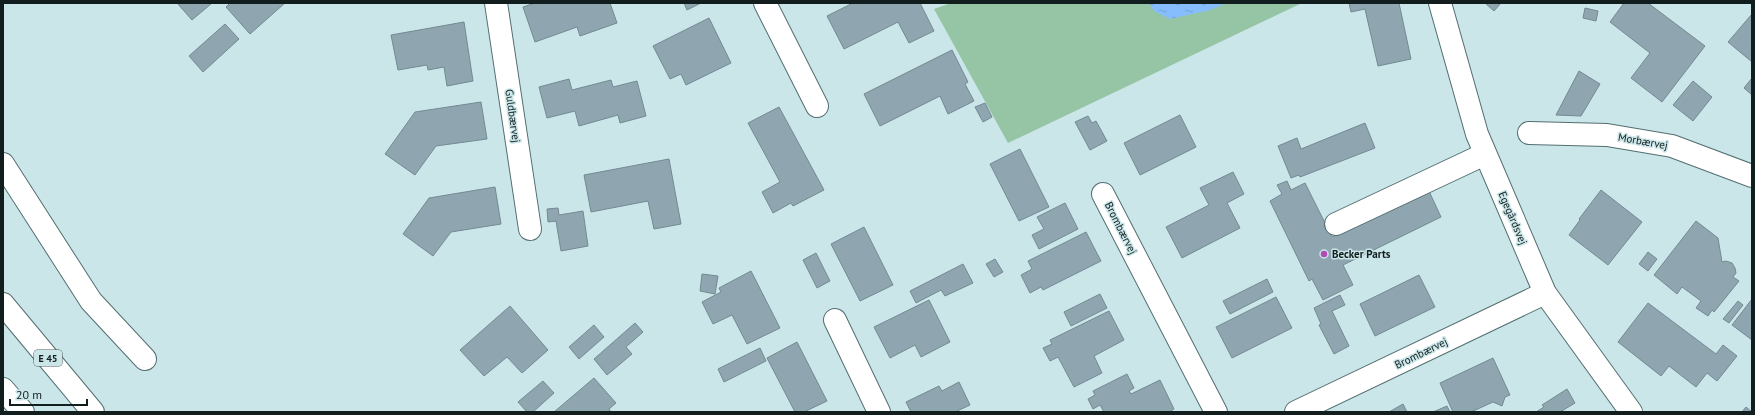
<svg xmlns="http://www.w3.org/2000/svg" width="1755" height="415" font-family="'PT Sans',sans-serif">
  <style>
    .green { fill: #95c5a5 }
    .water { fill: url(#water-ripples) }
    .building { fill: #8fa6b1; stroke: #738994 }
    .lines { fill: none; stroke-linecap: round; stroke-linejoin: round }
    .minor-casing { stroke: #546e70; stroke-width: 24 }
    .highway-casing { stroke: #546e70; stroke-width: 24 }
    .minor { stroke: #fff; stroke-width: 22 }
    .highway { stroke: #fff; stroke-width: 22 }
    .poi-dot { fill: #af4db5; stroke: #cae6e9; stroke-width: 1.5 }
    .labels { text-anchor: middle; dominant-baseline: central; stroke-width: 3; stroke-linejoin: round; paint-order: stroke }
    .shield { fill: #cae6e9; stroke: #49595b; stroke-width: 1 }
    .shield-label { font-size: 10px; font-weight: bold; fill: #121d1e }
    .street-label { font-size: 11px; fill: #121d1e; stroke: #cae6e9 }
    .poi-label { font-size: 11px; font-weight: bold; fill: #121d1e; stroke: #cae6e9; text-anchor: start }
  </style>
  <defs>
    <pattern id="water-ripples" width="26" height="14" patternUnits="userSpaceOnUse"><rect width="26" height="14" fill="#86bdfc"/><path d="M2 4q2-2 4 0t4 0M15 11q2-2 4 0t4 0" fill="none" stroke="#73a2d8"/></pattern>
  </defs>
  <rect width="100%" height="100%" fill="#cae6e9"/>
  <polygon class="green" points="951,3 1302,3 1008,143 934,9"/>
  <polygon class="water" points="1149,3 1227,3 1210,10 1170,19 1154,11"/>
  <g class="building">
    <polygon points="177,3 212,3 192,20"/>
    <polygon points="230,3 285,3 250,34 226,7"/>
    <polygon points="535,3 610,3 617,23 580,36 577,27 535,42 523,7"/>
    <polygon points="684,3 701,3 687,10"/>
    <polygon points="853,3 920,3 934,31 909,43 898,22 844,49 827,16"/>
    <polygon points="1349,3 1399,3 1411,59 1378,66 1365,9 1351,12"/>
    <polygon points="1485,3 1501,3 1494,11"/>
    <polygon points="1624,3 1648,3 1705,46 1662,102 1631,78 1650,53 1610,22"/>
    <polygon points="1585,8 1598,11 1596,21 1583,18"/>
    <polygon points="1752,14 1752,62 1728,42"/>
    <polygon points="709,18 731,63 686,85 681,74 670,79 653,46"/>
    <polygon points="464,22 473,81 447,86 444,67 428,70 427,65 398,70 391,35"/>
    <polygon points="225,24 239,39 203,72 189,56"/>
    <polygon points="952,50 968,82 965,84 974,101 948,114 940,96 880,126 864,94"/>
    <polygon points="1579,71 1600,84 1581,116 1556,115"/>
    <polygon points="1752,78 1752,95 1744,88"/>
    <polygon points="569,79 572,90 611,80 613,87 637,81 646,116 620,123 618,115 579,126 575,111 547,118 539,87"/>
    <polygon points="1693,81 1712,97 1693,121 1673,105"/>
    <polygon points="481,102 487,139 436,146 415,175 385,154 415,112"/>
    <polygon points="985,103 992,117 983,122 975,107"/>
    <polygon points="779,107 824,190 793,206 791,203 773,213 762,192 780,182 748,123"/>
    <polygon points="1180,115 1196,147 1140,175 1124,143"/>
    <polygon points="1088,116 1092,123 1096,121 1107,141 1090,150 1075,122"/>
    <polygon points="1365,123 1375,148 1300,177 1299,175 1291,178 1278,146 1297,138 1301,149"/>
    <polygon points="1020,149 1049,207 1019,221 990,164"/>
    <polygon points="669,159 681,224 654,229 648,201 591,212 584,175"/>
    <polygon points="1233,172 1244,194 1227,203 1240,228 1182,258 1166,227 1209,205 1200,188"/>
    <polygon points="1287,181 1291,190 1305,183 1332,237 1428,189 1441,217 1343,265 1353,285 1323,300 1312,279 1309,281 1270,201 1282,194 1277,185"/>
    <polygon points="495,187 501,224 451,232 433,256 403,234 429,198"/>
    <polygon points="1601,190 1642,222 1608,265 1569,235 1580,220 1579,219"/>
    <polygon points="1065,203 1078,229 1039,249 1032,235 1044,229 1037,217"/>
    <polygon points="558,208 559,215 583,211 588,246 561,251 556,221 548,222 547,209"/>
    <polygon points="1696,221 1718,238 1722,262 1726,261 1732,263 1735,268 1736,273 1733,277 1739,281 1714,312 1712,310 1708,316 1696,308 1701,301 1682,287 1677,294 1654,275"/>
    <polygon points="864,227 893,285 860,301 831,244"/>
    <polygon points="1086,232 1101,261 1043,290 1041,287 1030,293 1021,275 1032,269 1028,261"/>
    <polygon points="1648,252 1657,259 1648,271 1639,264"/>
    <polygon points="816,253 830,281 817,288 803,260"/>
    <polygon points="995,259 1003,272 994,277 986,264"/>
    <polygon points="963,264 973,283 945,296 941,290 916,303 910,291"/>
    <polygon points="751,271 780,328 747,344 732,315 713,324 702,302 721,292 719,288"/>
    <polygon points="702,274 718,276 715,294 700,291"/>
    <polygon points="1419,275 1435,307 1375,336 1360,304"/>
    <polygon points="1267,279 1273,292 1230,314 1223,301"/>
    <polygon points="1100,294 1107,308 1071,326 1064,312"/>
    <polygon points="1340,295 1345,305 1332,311 1349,346 1334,354 1319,325 1321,324 1314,308"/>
    <polygon points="1276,297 1292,328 1232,358 1216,327"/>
    <polygon points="1752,299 1752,340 1732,325"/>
    <polygon points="929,300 950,342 921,357 915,345 890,358 874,327"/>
    <polygon points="1738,301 1743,305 1729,323 1723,319"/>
    <polygon points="1648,303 1716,354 1723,345 1737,356 1717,381 1707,373 1696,387 1669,366 1661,376 1618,342"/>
    <polygon points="510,306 548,350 522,373 507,357 484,376 460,350"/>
    <polygon points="1109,311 1124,340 1094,356 1102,373 1074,387 1058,357 1050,361 1043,348 1052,344 1050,340"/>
    <polygon points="635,323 643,332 626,347 632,354 607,375 594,359"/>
    <polygon points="594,325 604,337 579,359 569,347"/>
    <polygon points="797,342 827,401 804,412 795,412 767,358"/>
    <polygon points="760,348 766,361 724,382 718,369"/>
    <polygon points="1493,358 1510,395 1505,397 1502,406 1493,402 1471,412 1453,412 1440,383"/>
    <polygon points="1127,374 1134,388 1129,391 1131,394 1160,380 1174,409 1169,412 1104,412 1100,405 1093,409 1088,399 1095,395 1093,391"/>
    <polygon points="594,378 616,403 609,409 611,412 554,412"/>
    <polygon points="543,381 554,393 533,412 527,412 518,402"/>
    <polygon points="959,382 970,405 955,412 911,412 906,402 939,386 942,391"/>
    <polygon points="1567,389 1575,403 1560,412 1536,412 1544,407 1542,405"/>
    <polygon points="1403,404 1407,412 1389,412"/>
    <polygon points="1447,406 1450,412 1433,412"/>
    <polygon points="1746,407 1752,412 1742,412"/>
  </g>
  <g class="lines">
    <defs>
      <g id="minor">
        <polyline points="496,3 530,229"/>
        <polyline points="765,3 817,106"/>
        <polyline points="1440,3 1477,134 1545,293 1631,412"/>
        <polyline points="1529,133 1607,135 1672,146 1752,176"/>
        <polyline points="3,164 91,301 145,359"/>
        <polyline points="1103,194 1216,412"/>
        <polyline points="1336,224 1485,154"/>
        <polyline points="835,320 879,412"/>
        <polyline points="1296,412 1545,293"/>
      </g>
      <g id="highway">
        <polyline points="3,304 93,412"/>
        <polyline points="3,389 23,412"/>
      </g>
    </defs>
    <use href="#minor" class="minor-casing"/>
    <use href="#highway" class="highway-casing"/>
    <use href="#minor" class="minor"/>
    <use href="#highway" class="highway"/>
  </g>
  <circle class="poi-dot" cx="1324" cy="254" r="4"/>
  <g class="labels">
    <rect class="shield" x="34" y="350" width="28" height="16" rx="3"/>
    <g class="shield-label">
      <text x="48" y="358">E 45</text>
    </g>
    <g class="street-label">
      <text transform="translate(513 116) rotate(82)">Guldbærvej</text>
      <text transform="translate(1643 141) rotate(10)">Morbærvej</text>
      <text transform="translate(1513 218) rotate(67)">Egegårdsvej</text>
      <text transform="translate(1121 228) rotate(63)">Brombærvej</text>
      <text transform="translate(1421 353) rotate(-26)">Brombærvej</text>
    </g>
    <g class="poi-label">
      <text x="1332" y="254">Becker Parts</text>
    </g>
  </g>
  <rect width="1755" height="415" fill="none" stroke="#121d1e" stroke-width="8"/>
  <path d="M10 399v6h77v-6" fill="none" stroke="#121d1e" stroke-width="2"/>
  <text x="16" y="399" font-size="12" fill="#121d1e" stroke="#cae6e9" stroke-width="3" paint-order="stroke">20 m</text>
</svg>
